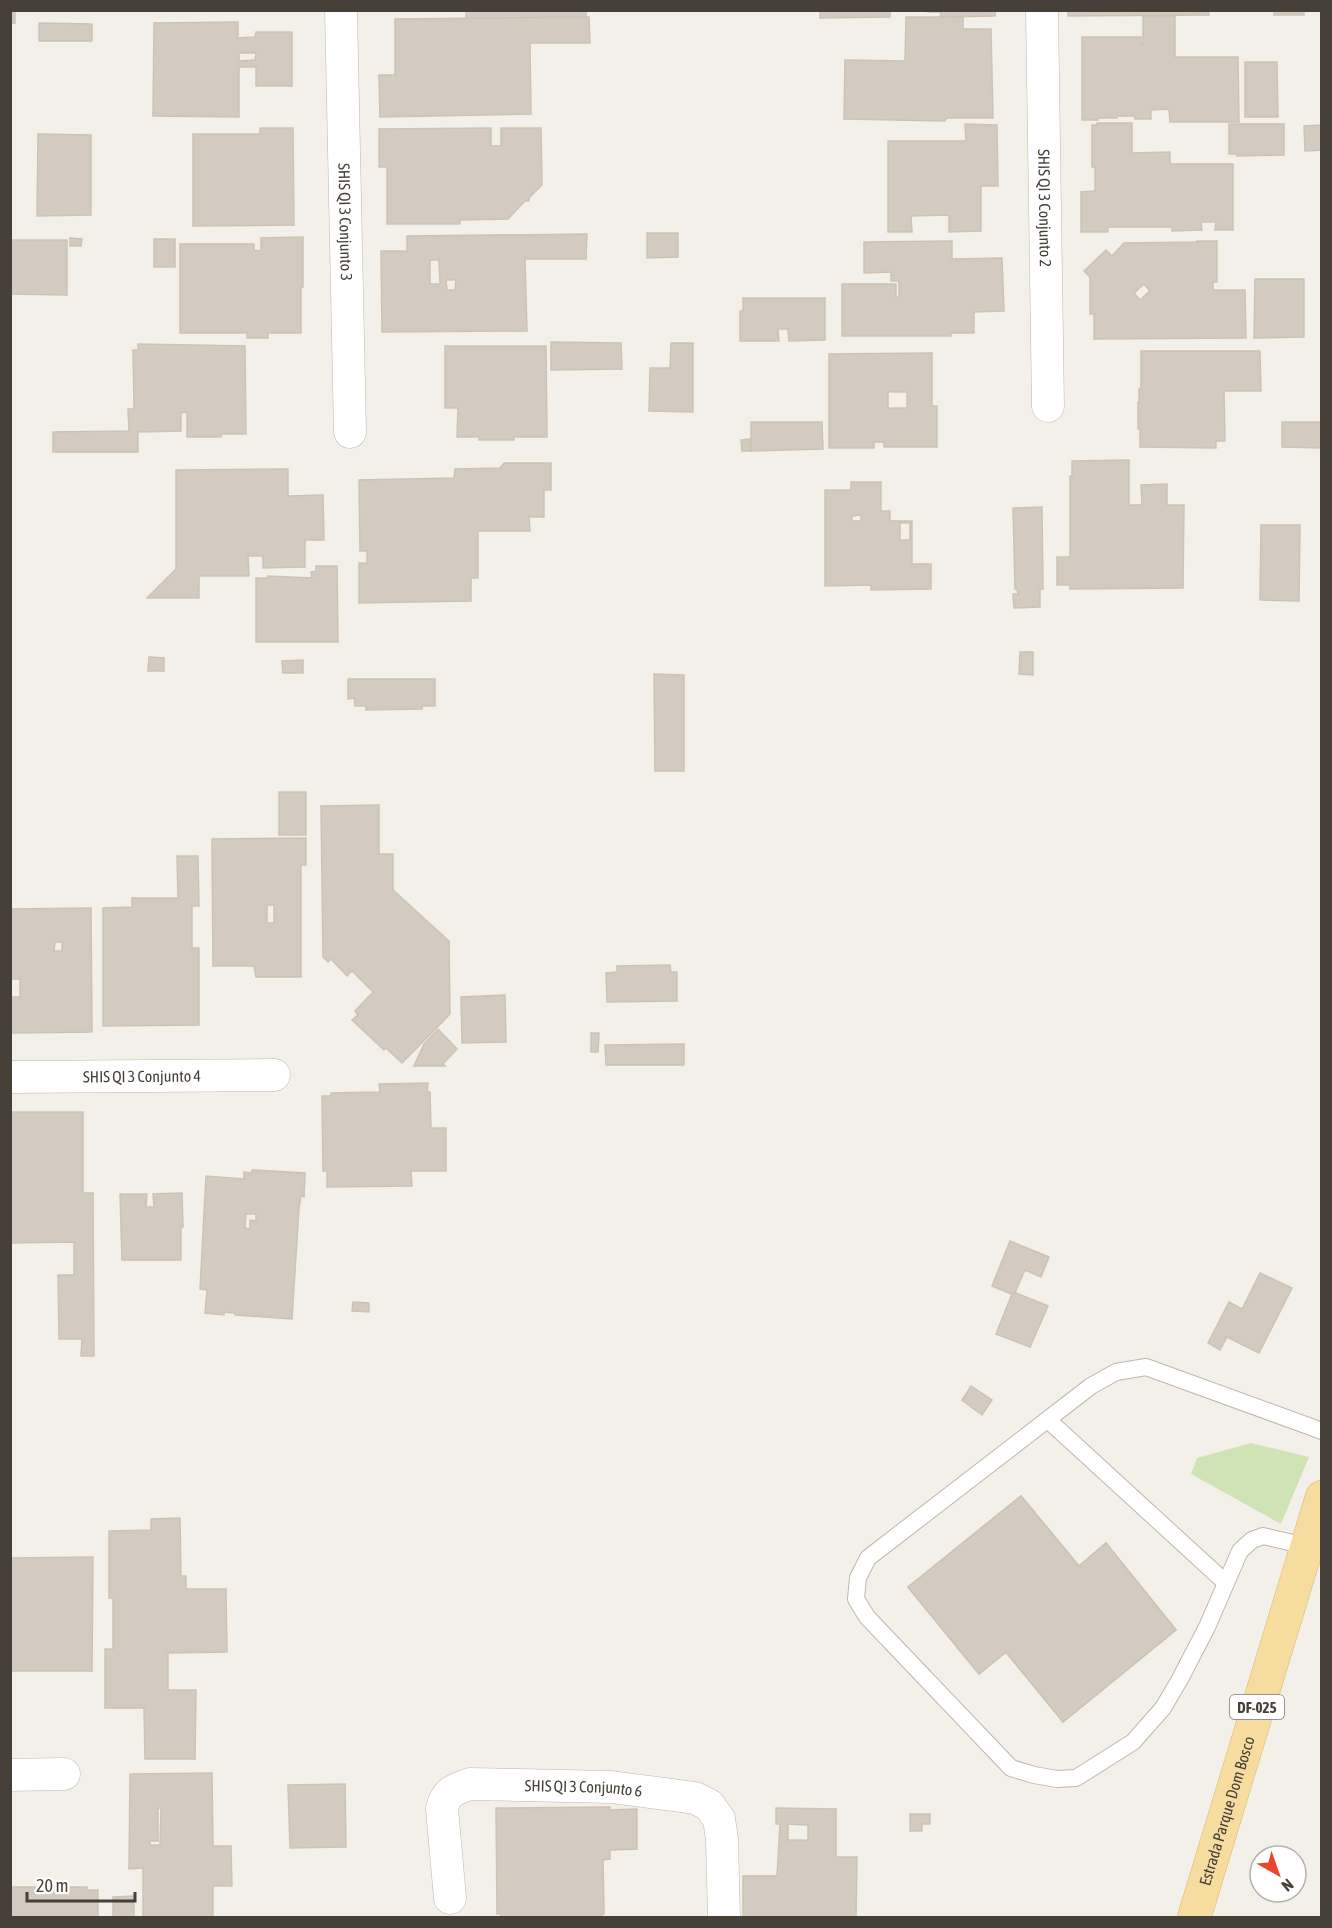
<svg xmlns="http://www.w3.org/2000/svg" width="1332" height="1928" font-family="'Asap Condensed',sans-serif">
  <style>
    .green { fill: #cfe3b5 }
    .building { fill: #d3cbbf; stroke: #cec3b3; stroke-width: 1.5; fill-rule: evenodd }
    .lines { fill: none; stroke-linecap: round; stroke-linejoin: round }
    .lane-casing { stroke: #beb7ac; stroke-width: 18 }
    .street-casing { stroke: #beb7ac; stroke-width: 33 }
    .primary-casing { stroke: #dab970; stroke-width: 34 }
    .lane { stroke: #fff; stroke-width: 16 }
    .street { stroke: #fff; stroke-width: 32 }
    .primary { stroke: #f6dc9f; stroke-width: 33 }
    .labels { text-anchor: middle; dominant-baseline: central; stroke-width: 4.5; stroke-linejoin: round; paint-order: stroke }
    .shield { fill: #fff; stroke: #7e7974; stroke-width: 1.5 }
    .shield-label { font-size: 15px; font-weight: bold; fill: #464038 }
    .street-label { font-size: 16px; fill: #464038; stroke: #fff }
  </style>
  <rect width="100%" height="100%" fill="#f3f0e9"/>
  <polygon class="green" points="1251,1443 1309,1457 1281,1524 1191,1474 1197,1458"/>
  <g class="building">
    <polygon points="466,10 586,10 586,18 466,19"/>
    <polygon points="820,10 890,10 890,17 820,18"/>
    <polygon points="928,10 996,10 995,16 940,17 941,12 928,12"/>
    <polygon points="1068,10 1208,10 1209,15 1068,16"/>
    <rect x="1274" y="10" width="30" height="5"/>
    <rect x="10" y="13" width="5" height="10"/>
    <polygon points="1143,16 1175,16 1175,57 1238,57 1239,122 1170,122 1169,109 1151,110 1151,119 1135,119 1135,116 1117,116 1117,118 1098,118 1098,120 1082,120 1082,37 1141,37 1141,44 1143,44"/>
    <polygon points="589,17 590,43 530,43 531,114 380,117 379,75 395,75 395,19"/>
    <polygon points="906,17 963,17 963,29 991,29 993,118 947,118 945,121 844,119 845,60 905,61"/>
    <path d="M238,22V38L255,37L256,32H292V86H256V67H239V117L153,116L154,23ZM239,53H256L255,60L239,61Z"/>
    <polygon points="39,23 92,24 92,41 39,41"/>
    <polygon points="1245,62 1277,62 1278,117 1245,117"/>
    <polygon points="1097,123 1132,123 1132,153 1170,152 1170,164 1233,164 1233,230 1215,230 1216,222 1201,222 1202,230 1172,231 1172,227 1108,227 1108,232 1081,232 1081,192 1095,191 1095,167 1092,167 1092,125 1097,125"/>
    <polygon points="965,124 997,125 998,186 981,186 981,231 949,232 949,215 911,216 912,232 888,232 888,141 966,141"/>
    <polygon points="1229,124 1284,124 1284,155 1237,156 1238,154 1229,154"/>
    <polygon points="1322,125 1322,150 1305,151 1304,126"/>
    <polygon points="260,128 293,128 294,225 193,226 193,134 260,134"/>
    <polygon points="491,128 491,146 501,146 501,128 541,128 542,185 529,198 529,201 525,201 508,219 460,220 460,224 387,224 387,167 379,167 379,129"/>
    <polygon points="38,134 91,135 91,215 37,216"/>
    <polygon points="647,233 678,233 678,257 647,258"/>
    <path d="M587,234L586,259H525L527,331L382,332L381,251H407V236ZM430,260H439L440,284H430ZM446,280H456L455,290H447Z"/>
    <polygon points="303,237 303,287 301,287 301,333 268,333 268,338 247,338 247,333 180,333 180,244 254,244 254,250 261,251 261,238"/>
    <polygon points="70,238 82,239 81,246 70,246"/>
    <rect x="154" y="239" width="21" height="28"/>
    <polygon points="10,240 67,240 67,295 10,294"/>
    <polygon points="952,241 952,259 1002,258 1004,311 974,312 974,333 951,333 951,336 842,336 842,284 896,284 896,298 899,297 899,281 891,281 891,272 864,273 864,242"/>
    <path d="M1197,241H1217V282H1213V290H1245L1246,338L1094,339V314H1090V277L1084,271L1106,250L1112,256L1124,243L1197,242ZM1144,284L1150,291L1140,300L1134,293Z"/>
    <polygon points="1255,279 1304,279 1304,337 1254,338"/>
    <polygon points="743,298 825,298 825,340 789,341 788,329 778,329 779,341 740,341 740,311 743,311"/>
    <polygon points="551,342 621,343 622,369 551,370"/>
    <polygon points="671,343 693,343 693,412 649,411 650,368 670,368"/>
    <polygon points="138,344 245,346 246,434 221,434 221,437 187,437 187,412 181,413 181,431 138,432 138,452 53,452 53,432 129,431 128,409 134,409 133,350 138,350"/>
    <polygon points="445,346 546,346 547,437 514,437 514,440 479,440 479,437 457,437 458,408 445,408"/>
    <polygon points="1141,351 1260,351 1261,391 1224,391 1225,441 1216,441 1216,448 1140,447 1140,429 1138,429 1138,402 1139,402 1139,389 1141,388"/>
    <path d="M932,353V406H937V447H884V442H874V448H829V354ZM888,392H907V408H888Z"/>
    <polygon points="751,422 822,422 823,449 751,451"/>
    <polygon points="1282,422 1322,422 1322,448 1282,447"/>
    <polygon points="750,439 751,451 742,451 741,440"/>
    <polygon points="1129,460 1129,505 1142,505 1141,485 1167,484 1167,505 1184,505 1183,588 1070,589 1070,585 1057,585 1057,557 1070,557 1070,476 1072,476 1072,461"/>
    <polygon points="504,463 551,463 551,490 544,490 544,517 529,517 530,531 478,531 478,578 471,578 471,601 359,603 359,563 367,563 367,551 360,551 359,480 454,478 455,469 500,468"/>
    <polygon points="288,469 288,496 323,495 324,540 305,540 305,567 263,568 263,556 248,556 249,576 199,576 199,598 147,598 176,569 176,470"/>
    <path d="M851,482H881V511H890V521H912V564H931V589L871,590V585L825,586V490H851ZM861,515V521H852V516ZM900,523H910V540H900Z"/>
    <polygon points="1042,507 1043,589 1040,589 1040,607 1014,608 1013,594 1018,594 1017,589 1015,589 1013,508"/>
    <polygon points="1261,525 1300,525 1299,601 1260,600"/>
    <polygon points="316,566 337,566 338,642 256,642 256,578 268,578 268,576 312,578 311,572 316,571"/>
    <polygon points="1020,652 1033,652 1033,675 1019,674"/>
    <polygon points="149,657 164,658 164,671 148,671"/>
    <polygon points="303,660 303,673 283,673 282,661"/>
    <polygon points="654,674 684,675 684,771 655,771"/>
    <polygon points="348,679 435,679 435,706 422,706 422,709 366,710 366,706 355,706 354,698 348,699"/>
    <rect x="279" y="792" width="27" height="43"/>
    <polygon points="379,805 379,854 393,854 393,890 449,941 450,1014 402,1063 386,1048 384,1050 352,1020 358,1015 355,1011 373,992 352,971 347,976 331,959 328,962 323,957 321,806"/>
    <path d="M306,838V865H301V977H256L254,966H213L212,839ZM267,905H274V923H267Z"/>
    <polygon points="177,856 198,856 199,906 192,906 192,948 199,948 199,1025 103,1026 103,908 132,907 132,898 178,898"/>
    <path d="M91,908L92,1032L10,1033V997H20V979H10V909ZM55,942H62V951H54Z"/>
    <polygon points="670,965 671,972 677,972 677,1001 607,1002 606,973 617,972 617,966"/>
    <polygon points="505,995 506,1042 462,1043 461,997"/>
    <polygon points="438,1029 457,1049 443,1064 445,1066 414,1066 424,1044"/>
    <polygon points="591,1033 599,1033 598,1052 591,1052"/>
    <polygon points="684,1044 684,1065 606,1065 605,1045"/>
    <polygon points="428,1083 427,1092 430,1092 431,1128 446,1128 446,1171 411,1171 412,1186 327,1187 327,1171 323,1171 322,1096 331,1096 331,1093 380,1092 379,1084"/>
    <polygon points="10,1112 83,1112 83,1193 93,1193 94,1356 81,1356 82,1339 59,1339 58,1275 74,1275 74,1242 10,1243"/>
    <path d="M252,1170L305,1173L304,1197L301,1196L299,1208L292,1319L235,1315V1313L224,1312V1315L205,1313L207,1290L200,1289L206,1176L244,1179V1172L252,1173ZM246,1214H256V1221L250,1220V1229L245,1228Z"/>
    <polygon points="182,1193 183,1227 181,1227 181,1260 122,1260 120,1194 147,1194 146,1207 154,1207 153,1194"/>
    <polygon points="1010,1241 1049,1257 1041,1277 1025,1270 1014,1295 992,1286"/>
    <polygon points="1260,1273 1292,1288 1259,1353 1227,1337 1220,1350 1208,1343 1229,1302 1242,1309"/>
    <polygon points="1016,1293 1048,1306 1030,1347 996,1334 1012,1294"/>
    <polygon points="353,1302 369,1303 369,1312 352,1311"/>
    <polygon points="971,1386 992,1400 982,1415 962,1400"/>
    <path d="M1021,1496L1079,1566L1106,1543L1176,1630L1063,1722L1006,1652L979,1674L908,1587ZM1062,1580L1074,1595L1025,1635L1013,1620Z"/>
    <polygon points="1021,1496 1079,1566 1106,1543 1176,1630 1063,1722 1006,1652 979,1674 908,1587"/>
    <polygon points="180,1518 181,1576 186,1576 186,1589 226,1589 227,1652 168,1653 168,1690 196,1690 195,1759 145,1759 144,1708 105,1708 105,1649 113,1649 113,1598 109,1598 109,1531 151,1530 151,1519"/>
    <polygon points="93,1557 92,1671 10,1671 10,1558"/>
    <path d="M212,1773L213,1846H231L232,1886H213V1918H143V1868L129,1869L130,1774ZM158,1808H161L160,1845H150V1841H158Z"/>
    <polygon points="345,1784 346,1847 290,1848 288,1785"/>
    <polygon points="610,1807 610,1810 637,1809 637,1849 610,1850 610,1859 603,1860 604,1914 602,1914 602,1918 501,1918 501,1914 497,1914 496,1808"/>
    <path d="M776,1808L836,1809V1857H857L856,1918H743V1876H777L780,1824H776ZM788,1824L808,1825V1840H788Z"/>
    <polygon points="910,1814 930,1814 930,1824 922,1824 922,1831 910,1831"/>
    <polygon points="10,1887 87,1887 87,1890 98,1890 98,1918 10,1918"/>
    <polygon points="134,1896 134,1918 113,1918 113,1897"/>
  </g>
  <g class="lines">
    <defs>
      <g id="lane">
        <polyline points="1048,1420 1226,1583"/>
        <polyline points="1306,1546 1263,1536 1252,1540 1240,1551 1207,1627 1180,1679 1163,1708 1133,1742 1076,1778 1057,1779 1034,1775 1011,1768 867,1617 856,1599 858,1578 868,1558 1091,1386 1116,1372 1146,1367 1322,1431"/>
      </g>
      <g id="street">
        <path id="s1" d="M341,10L350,432"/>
        <path id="s2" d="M1042,10L1048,406"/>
        <path id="s3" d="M10,1077L274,1075"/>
        <polyline points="10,1775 64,1774"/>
        <path id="s4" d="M450,1898L442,1809C446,1792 453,1790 470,1784L611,1787L695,1798L709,1805L719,1819L722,1839L724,1918"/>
      </g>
      <g id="primary">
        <path id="s5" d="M1194,1918L1322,1497"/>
      </g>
    </defs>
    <use href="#lane" class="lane-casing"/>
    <use href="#street" class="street-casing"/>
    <use href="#primary" class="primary-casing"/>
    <use href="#lane" class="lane"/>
    <use href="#street" class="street"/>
    <use href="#primary" class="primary"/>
  </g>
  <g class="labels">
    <rect class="shield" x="1230" y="1695" width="54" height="24" rx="4.5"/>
    <g class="shield-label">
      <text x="1257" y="1707">DF-025</text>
    </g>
    <g class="street-label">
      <text stroke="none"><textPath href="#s2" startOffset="198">SHIS QI 3 Conjunto 2</textPath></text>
      <text stroke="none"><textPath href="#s1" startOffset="212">SHIS QI 3 Conjunto 3</textPath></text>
      <text stroke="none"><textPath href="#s3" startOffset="132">SHIS QI 3 Conjunto 4</textPath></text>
      <text stroke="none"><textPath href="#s4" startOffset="243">SHIS QI 3 Conjunto 6</textPath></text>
      <text stroke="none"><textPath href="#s5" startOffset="112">Estrada Parque Dom Bosco</textPath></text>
    </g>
  </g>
  <rect width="1332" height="1928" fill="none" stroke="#464038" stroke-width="24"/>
  <g transform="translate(1278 1874) rotate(140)"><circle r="28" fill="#ffffff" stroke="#b5b3af" stroke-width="1.5"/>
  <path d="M0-4.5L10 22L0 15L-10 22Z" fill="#e7472b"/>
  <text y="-9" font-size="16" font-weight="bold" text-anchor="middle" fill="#464038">N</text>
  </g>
  <path d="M27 1892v9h108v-9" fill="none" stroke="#464038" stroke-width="3"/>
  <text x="36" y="1892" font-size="18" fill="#464038" stroke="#ffffff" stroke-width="4.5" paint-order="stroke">20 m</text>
</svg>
